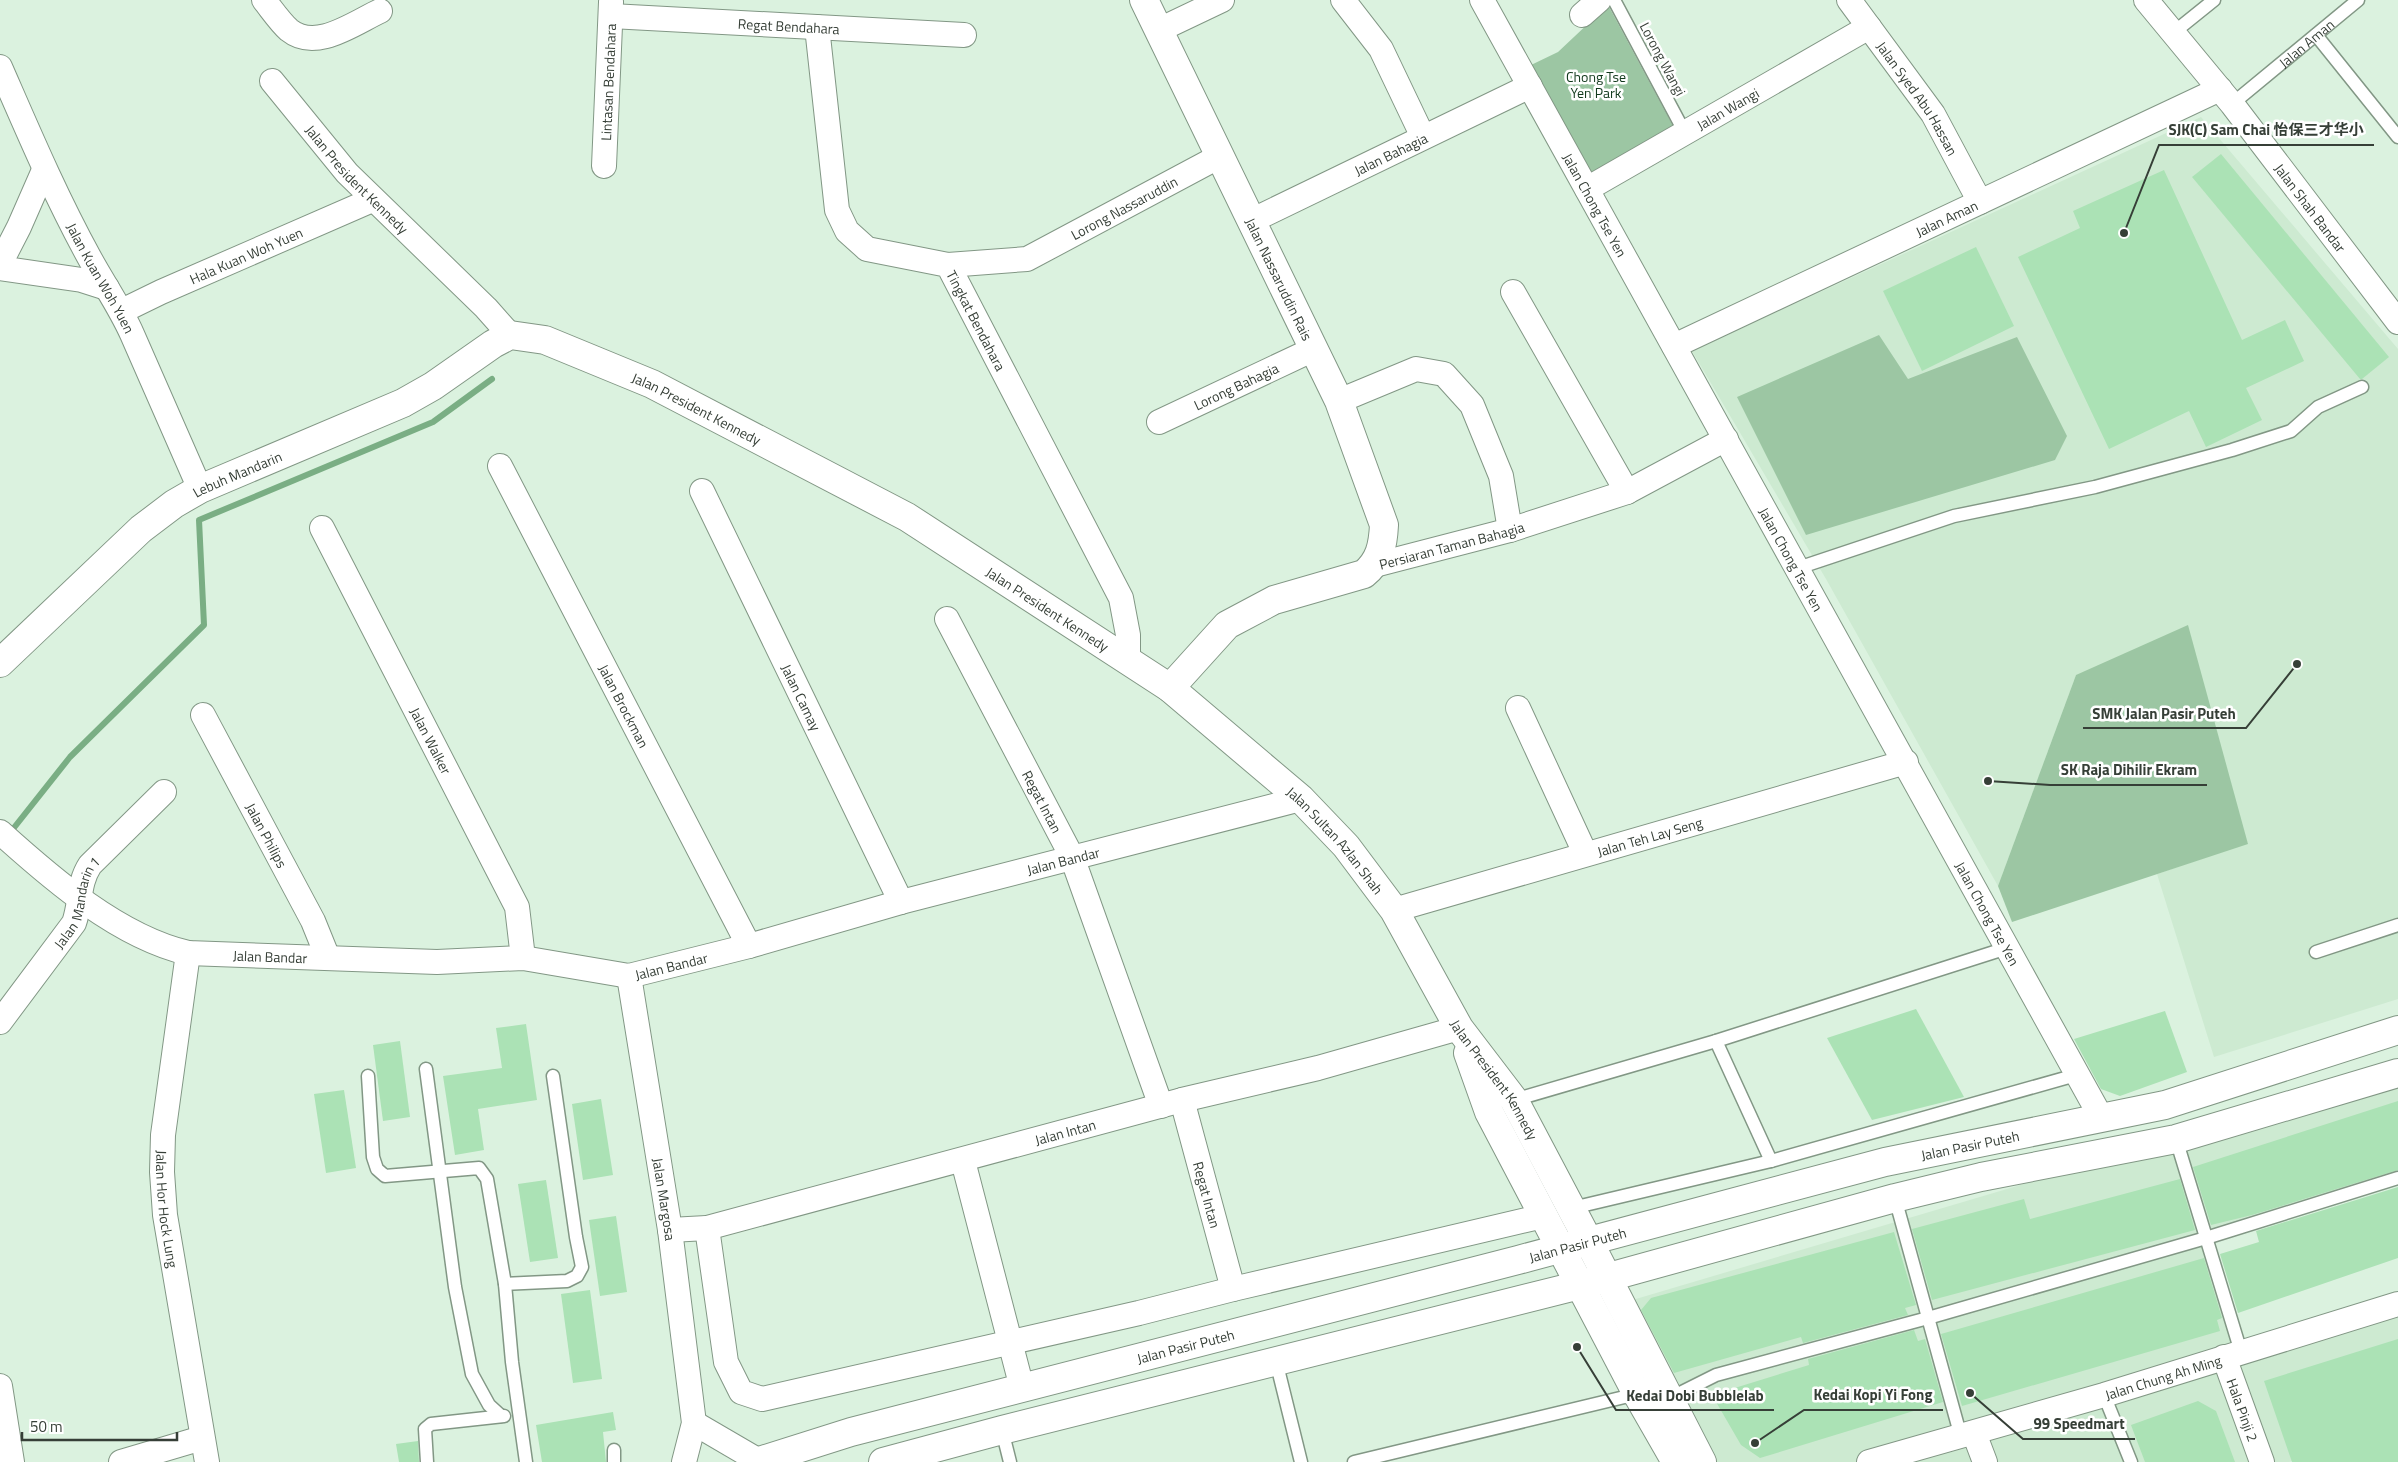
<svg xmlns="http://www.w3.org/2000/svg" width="2398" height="1462" font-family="'Titillium Web','Noto Sans SC',sans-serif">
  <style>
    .built { fill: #cdead1 }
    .green { fill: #9cc6a3 }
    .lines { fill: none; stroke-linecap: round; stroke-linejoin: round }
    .stream { stroke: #7aae84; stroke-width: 6 }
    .building { fill: #abe2b5 }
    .lane-casing { stroke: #829785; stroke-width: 15 }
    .street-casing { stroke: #829785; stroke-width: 26 }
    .secondary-casing { stroke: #829785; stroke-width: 30 }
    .primary-casing { stroke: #829785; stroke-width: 30 }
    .lane { stroke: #fff; stroke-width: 12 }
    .street { stroke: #fff; stroke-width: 24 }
    .secondary { stroke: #fff; stroke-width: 28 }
    .primary { stroke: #fff; stroke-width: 28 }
    .labels { text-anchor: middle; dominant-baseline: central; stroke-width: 5; stroke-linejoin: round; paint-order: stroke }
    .street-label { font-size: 14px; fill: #363f37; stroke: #fff }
    .park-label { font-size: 14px; fill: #11391c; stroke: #fff }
    .leader { fill: none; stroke: #363f37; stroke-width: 2 }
    .callout-dot { fill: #363f37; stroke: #fff; stroke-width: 2 }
    .callout-label { font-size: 15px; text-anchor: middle; font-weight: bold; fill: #363f37; stroke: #fff; stroke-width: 5; stroke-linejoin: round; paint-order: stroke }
  </style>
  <rect width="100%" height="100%" fill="#dbf2df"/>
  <g class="built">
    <polygon points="2201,117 2398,349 2398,999 2214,1057 2157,874 2248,843 2076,675 1998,886 1826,579 1692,351"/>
    <polygon points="2398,1073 2398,1175 2209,1235 2241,1349 2398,1303 2398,1431 2289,1462 1700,1462 1619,1304"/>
  </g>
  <g class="green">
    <polygon points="1608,5 1673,126 1591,175 1531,65 1558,52"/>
    <polygon points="1879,335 1908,379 2017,337 2067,436 2055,460 1806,535 1737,397"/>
    <polygon points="2188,625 2248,844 2012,922 1998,886 2076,675"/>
  </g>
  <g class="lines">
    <polyline class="stream" points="9,834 70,757 204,625 199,520 433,422 492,379"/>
  </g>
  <g class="building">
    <polygon points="2221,154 2389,357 2362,379 2360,379 2192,177"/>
    <polygon points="2164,170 2242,340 2285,320 2304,361 2246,388 2262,420 2206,447 2189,411 2109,449 2018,257 2080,228 2073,211"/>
    <polygon points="1976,247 2014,326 1922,371 1883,291"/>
    <polygon points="1916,1009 1964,1097 1872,1120 1827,1038"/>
    <polygon points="2165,1011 2187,1072 2120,1096 2101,1089 2074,1039"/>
    <polygon points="526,1024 537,1100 478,1109 484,1150 455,1155 443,1076 502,1068 496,1028"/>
    <polygon points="400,1041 410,1117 383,1121 373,1045"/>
    <polygon points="344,1090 356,1168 326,1173 314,1094"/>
    <polygon points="601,1099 613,1175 583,1180 572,1104"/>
    <polygon points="2398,1101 2398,1170 2252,1215 2211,1225 2193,1167"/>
    <polygon points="2180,1179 2195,1230 1932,1300 1912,1229 2024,1199 2030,1219"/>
    <polygon points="546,1180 558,1258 530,1262 518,1184"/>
    <polygon points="2398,1187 2398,1258 2238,1313 2220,1254 2259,1242 2256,1231"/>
    <polygon points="616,1216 627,1292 600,1296 589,1220"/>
    <polygon points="1894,1232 1916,1305 1905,1308 1908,1315 1803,1343 1801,1337 1674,1373 1641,1310 1651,1298"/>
    <polygon points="2204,1258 2222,1318 2217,1320 2220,1331 1962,1406 1941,1334"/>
    <polygon points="590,1290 602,1379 573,1383 561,1294"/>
    <polygon points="1914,1330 1918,1341 1925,1339 1943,1402 1760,1458 1741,1445 1712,1395 1809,1365 1808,1359"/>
    <polygon points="2398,1339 2398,1462 2292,1462 2264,1381"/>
    <polygon points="2198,1401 2216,1411 2235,1462 2145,1462 2131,1425"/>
    <polygon points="613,1412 616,1430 603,1432 606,1462 542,1462 536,1425"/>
    <polygon points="418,1441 419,1462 399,1462 396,1444"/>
  </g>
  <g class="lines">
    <defs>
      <g id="lane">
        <polyline points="1614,0 1685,133"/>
        <polyline points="2173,33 2214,0"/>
        <polyline points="2316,35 2398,137"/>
        <path id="s1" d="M2232,104L2358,0"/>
        <polyline points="1798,568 1954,516 2095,487 2232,450 2291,431 2318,407 2362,387"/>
        <polyline points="2316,952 2398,925"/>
        <polyline points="1716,1041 1771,1161"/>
        <polyline points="426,1069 455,1287 472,1374 489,1405 501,1416"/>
        <polyline points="368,1076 373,1157 377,1169 385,1176 479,1168 487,1179 505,1284 512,1362 526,1462"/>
        <polyline points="1514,1100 1716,1041 2007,948"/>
        <polyline points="2176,1139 2241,1352"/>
        <polyline points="1895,1198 1961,1437"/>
        <polyline points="1568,1209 1771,1161 2076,1075"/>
        <polyline points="505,1284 567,1281 577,1276 582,1267 576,1237 553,1076"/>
        <polyline points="1276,1361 1301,1462"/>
        <polyline points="2104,1395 2131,1462"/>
        <polyline points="1670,1398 1716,1375 1928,1318 2206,1238 2398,1178"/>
        <polyline points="1002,1430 1010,1462"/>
        <polyline points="614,1450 614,1462"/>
        <polyline points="427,1462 425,1429 431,1424 504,1416"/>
        <polyline points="1354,1462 1637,1394"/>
      </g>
      <g id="street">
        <path d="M264,0C272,10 280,22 289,30C316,52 354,23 380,11"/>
        <polyline points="1343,0 1381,49 1423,137"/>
        <path id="s2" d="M1482,0L2102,1119"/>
        <path id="s3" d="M1849,0L1933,114L1980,202"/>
        <path id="s4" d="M2146,0L2232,104L2398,322"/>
        <polyline points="1582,15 1599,0"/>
        <path id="s5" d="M611,16L964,35"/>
        <path id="s6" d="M817,27L837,210L847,231L867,249L948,265L1121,598L1128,635V661"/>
        <polyline points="1159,30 1222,0"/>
        <path id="s7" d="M0,67C28,131 55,195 89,257C103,283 120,307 132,334L200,489"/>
        <path id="s8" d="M272,81L347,173L486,308L510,335"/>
        <path id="s9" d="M604,166L611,2"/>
        <path id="s10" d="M1587,189L1869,27"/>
        <path id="s11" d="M1251,221L1530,86"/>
        <polyline points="0,264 19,227 44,170"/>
        <path id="s12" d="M948,265L1027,259L1220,156"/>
        <polyline points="0,268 82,280 107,288"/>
        <polyline points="1513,292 1627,492"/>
        <path id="s13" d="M122,311L161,292L372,200"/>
        <path id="s14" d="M1674,346L2220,89"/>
        <polyline points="1339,401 1416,369 1444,374 1472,405 1501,476 1510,530"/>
        <path id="s15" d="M1159,422L1314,349"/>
        <path id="s16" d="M500,466L749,946"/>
        <path id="s17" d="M702,491L901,902"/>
        <path id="s18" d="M322,528L517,907L523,958"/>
        <path id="s19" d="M1375,565L1510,530L1627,492L1726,439"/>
        <path id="s20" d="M947,619L1072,857L1161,1106"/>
        <polyline points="1518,708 1585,853"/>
        <path id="s21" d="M203,715L313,921L328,958"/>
        <path id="s22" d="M0,832C52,879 119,937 188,953L437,962L523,958L629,976L749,946L901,902L1301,799"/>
        <path id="s23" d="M1394,910L1906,762"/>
        <path id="s24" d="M188,953L163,1135L162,1172L165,1215L207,1462"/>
        <path id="s25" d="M629,976L670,1230L694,1423L684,1462"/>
        <path id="s26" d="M0,1022L74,923C81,904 78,883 90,865L164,792"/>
        <path id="s27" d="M1182,1100L1233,1289"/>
        <polyline points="963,1161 1022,1388"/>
        <polyline points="707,1228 726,1362 741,1392 762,1399 1139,1313 1233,1289 1543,1216"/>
        <path id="s28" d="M670,1230L707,1228L1182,1100L1318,1068L1459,1028"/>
        <path id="s29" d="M2224,1357L2262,1462"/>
        <polyline points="0,1386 12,1462"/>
        <polyline points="694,1423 759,1461"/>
        <polyline points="1974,1433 1985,1462"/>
        <polyline points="121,1462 202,1438"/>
        <path id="s30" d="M1869,1462L2104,1395L2398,1304"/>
      </g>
      <g id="secondary">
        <path id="s31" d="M1144,0L1339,401L1384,525C1383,545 1380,561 1364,574L1274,600L1227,625L1170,688"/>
        <path id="s32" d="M0,663L141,529L174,504L200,489L403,403L433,386L493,344L510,335L545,340L652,384L907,517L1170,688L1301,799L1346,846L1394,910L1459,1028L1514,1100L1589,1242"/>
        <polyline points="1468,1053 1489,1112 1561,1249"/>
      </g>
      <g id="primary">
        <polyline points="1589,1242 1702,1462"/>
        <polyline points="1561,1249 1637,1394 1676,1462"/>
        <path id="s33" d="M756,1462L851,1432L1518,1260L1885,1162L2165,1105L2398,1030"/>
        <polyline points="883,1462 1002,1430 1580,1285 1895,1198 1981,1177 2176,1139 2398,1073"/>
      </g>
    </defs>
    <use href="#lane" class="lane-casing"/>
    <use href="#street" class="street-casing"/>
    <use href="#secondary" class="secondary-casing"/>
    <use href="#primary" class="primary-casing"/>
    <use href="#lane" class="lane"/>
    <use href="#street" class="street"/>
    <use href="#secondary" class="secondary"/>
    <use href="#primary" class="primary"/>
  </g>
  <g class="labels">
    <g class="street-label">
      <text stroke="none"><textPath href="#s5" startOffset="178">Regat Bendahara</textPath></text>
      <text stroke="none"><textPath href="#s1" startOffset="96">Jalan Aman</textPath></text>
      <text transform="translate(1663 59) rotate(62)">Lorong Wangi</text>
      <text stroke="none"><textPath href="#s9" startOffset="84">Lintasan Bendahara</textPath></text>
      <text stroke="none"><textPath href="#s3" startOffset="120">Jalan Syed Abu Hassan</textPath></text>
      <text stroke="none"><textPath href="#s10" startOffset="162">Jalan Wangi</textPath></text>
      <text stroke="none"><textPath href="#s11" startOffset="155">Jalan Bahagia</textPath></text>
      <text stroke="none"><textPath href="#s8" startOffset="130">Jalan President Kennedy</textPath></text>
      <text stroke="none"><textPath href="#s2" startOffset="234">Jalan Chong Tse Yen</textPath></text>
      <text stroke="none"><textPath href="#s12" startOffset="189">Lorong Nassaruddin</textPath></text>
      <text stroke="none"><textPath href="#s4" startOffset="265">Jalan Shah Bandar</textPath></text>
      <text stroke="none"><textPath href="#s14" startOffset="301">Jalan Aman</textPath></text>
      <text stroke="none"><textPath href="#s13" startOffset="136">Hala Kuan Woh Yuen</textPath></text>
      <text stroke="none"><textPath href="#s7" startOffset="234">Jalan Kuan Woh Yuen</textPath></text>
      <text stroke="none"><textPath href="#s31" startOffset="310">Jalan Nassaruddin Rais</textPath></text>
      <text stroke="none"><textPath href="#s6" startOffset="379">Tingkat Bendahara</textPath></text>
      <text stroke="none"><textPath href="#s15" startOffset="85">Lorong Bahagia</textPath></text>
      <text stroke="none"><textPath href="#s32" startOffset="815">Jalan President Kennedy</textPath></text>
      <text stroke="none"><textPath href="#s32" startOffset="306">Lebuh Mandarin</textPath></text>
      <text stroke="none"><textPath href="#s19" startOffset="79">Persiaran Taman Bahagia</textPath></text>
      <text stroke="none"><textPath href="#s2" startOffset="639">Jalan Chong Tse Yen</textPath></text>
      <text stroke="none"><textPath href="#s32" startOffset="1220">Jalan President Kennedy</textPath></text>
      <text stroke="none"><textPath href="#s17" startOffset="229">Jalan Camay</textPath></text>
      <text stroke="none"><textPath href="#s16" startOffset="270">Jalan Brockman</textPath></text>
      <text stroke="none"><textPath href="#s18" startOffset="239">Jalan Walker</textPath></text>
      <text stroke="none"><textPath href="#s20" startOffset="206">Regat Intan</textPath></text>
      <text stroke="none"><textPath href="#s23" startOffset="266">Jalan Teh Lay Seng</textPath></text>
      <text stroke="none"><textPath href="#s21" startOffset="136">Jalan Philips</textPath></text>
      <text stroke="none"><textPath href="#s32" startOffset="1591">Jalan Sultan Azlan Shah</textPath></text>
      <text stroke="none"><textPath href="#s22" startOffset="1118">Jalan Bandar</textPath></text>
      <text stroke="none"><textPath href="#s26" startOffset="144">Jalan Mandarin 1</textPath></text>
      <text stroke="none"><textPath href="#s2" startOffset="1044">Jalan Chong Tse Yen</textPath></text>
      <text stroke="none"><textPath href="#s22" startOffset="308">Jalan Bandar</textPath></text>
      <text stroke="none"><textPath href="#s22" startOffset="712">Jalan Bandar</textPath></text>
      <text stroke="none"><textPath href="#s32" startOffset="1880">Jalan President Kennedy</textPath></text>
      <text stroke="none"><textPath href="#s28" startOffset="408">Jalan Intan</textPath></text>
      <text stroke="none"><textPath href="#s33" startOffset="1255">Jalan Pasir Puteh</textPath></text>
      <text stroke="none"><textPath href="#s27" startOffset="98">Regat Intan</textPath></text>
      <text stroke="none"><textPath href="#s25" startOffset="226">Jalan Margosa</textPath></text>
      <text stroke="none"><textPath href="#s24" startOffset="258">Jalan Hor Hock Lung</textPath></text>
      <text stroke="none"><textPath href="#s33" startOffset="850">Jalan Pasir Puteh</textPath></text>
      <text stroke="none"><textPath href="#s33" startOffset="445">Jalan Pasir Puteh</textPath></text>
      <text stroke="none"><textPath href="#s30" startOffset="306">Jalan Chung Ah Ming</textPath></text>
      <text stroke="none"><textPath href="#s29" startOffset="56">Hala Pinji 2</textPath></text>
    </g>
    <g class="park-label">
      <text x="1596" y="76">Chong Tse<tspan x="1596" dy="16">Yen Park</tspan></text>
    </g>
  </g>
  <path class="leader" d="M2124 233L2159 145H2374M2297 664L2246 728H2083M1988 781L2050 785H2207M1755 1443L1804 1410H1943M1577 1347L1616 1410H1774M1970 1393L2023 1439H2135"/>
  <g class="callout-dot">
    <circle cx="2124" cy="233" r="5"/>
    <circle cx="2297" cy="664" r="5"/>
    <circle cx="1988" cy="781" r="5"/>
    <circle cx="1755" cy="1443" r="5"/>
    <circle cx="1577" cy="1347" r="5"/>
    <circle cx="1970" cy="1393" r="5"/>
  </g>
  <g class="callout-label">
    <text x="2266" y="135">SJK(C) Sam Chai 怡保三才华小</text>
    <text x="2164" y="719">SMK Jalan Pasir Puteh</text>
    <text x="2129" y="775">SK Raja Dihilir Ekram</text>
    <text x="1873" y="1400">Kedai Kopi Yi Fong</text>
    <text x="1695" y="1401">Kedai Dobi Bubblelab</text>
    <text x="2079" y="1429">99 Speedmart</text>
  </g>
  <path d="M22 1432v8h155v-8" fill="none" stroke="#363f37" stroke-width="2.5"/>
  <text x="30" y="1432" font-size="15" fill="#363f37" stroke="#ffffff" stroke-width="4" paint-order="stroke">50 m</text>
</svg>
